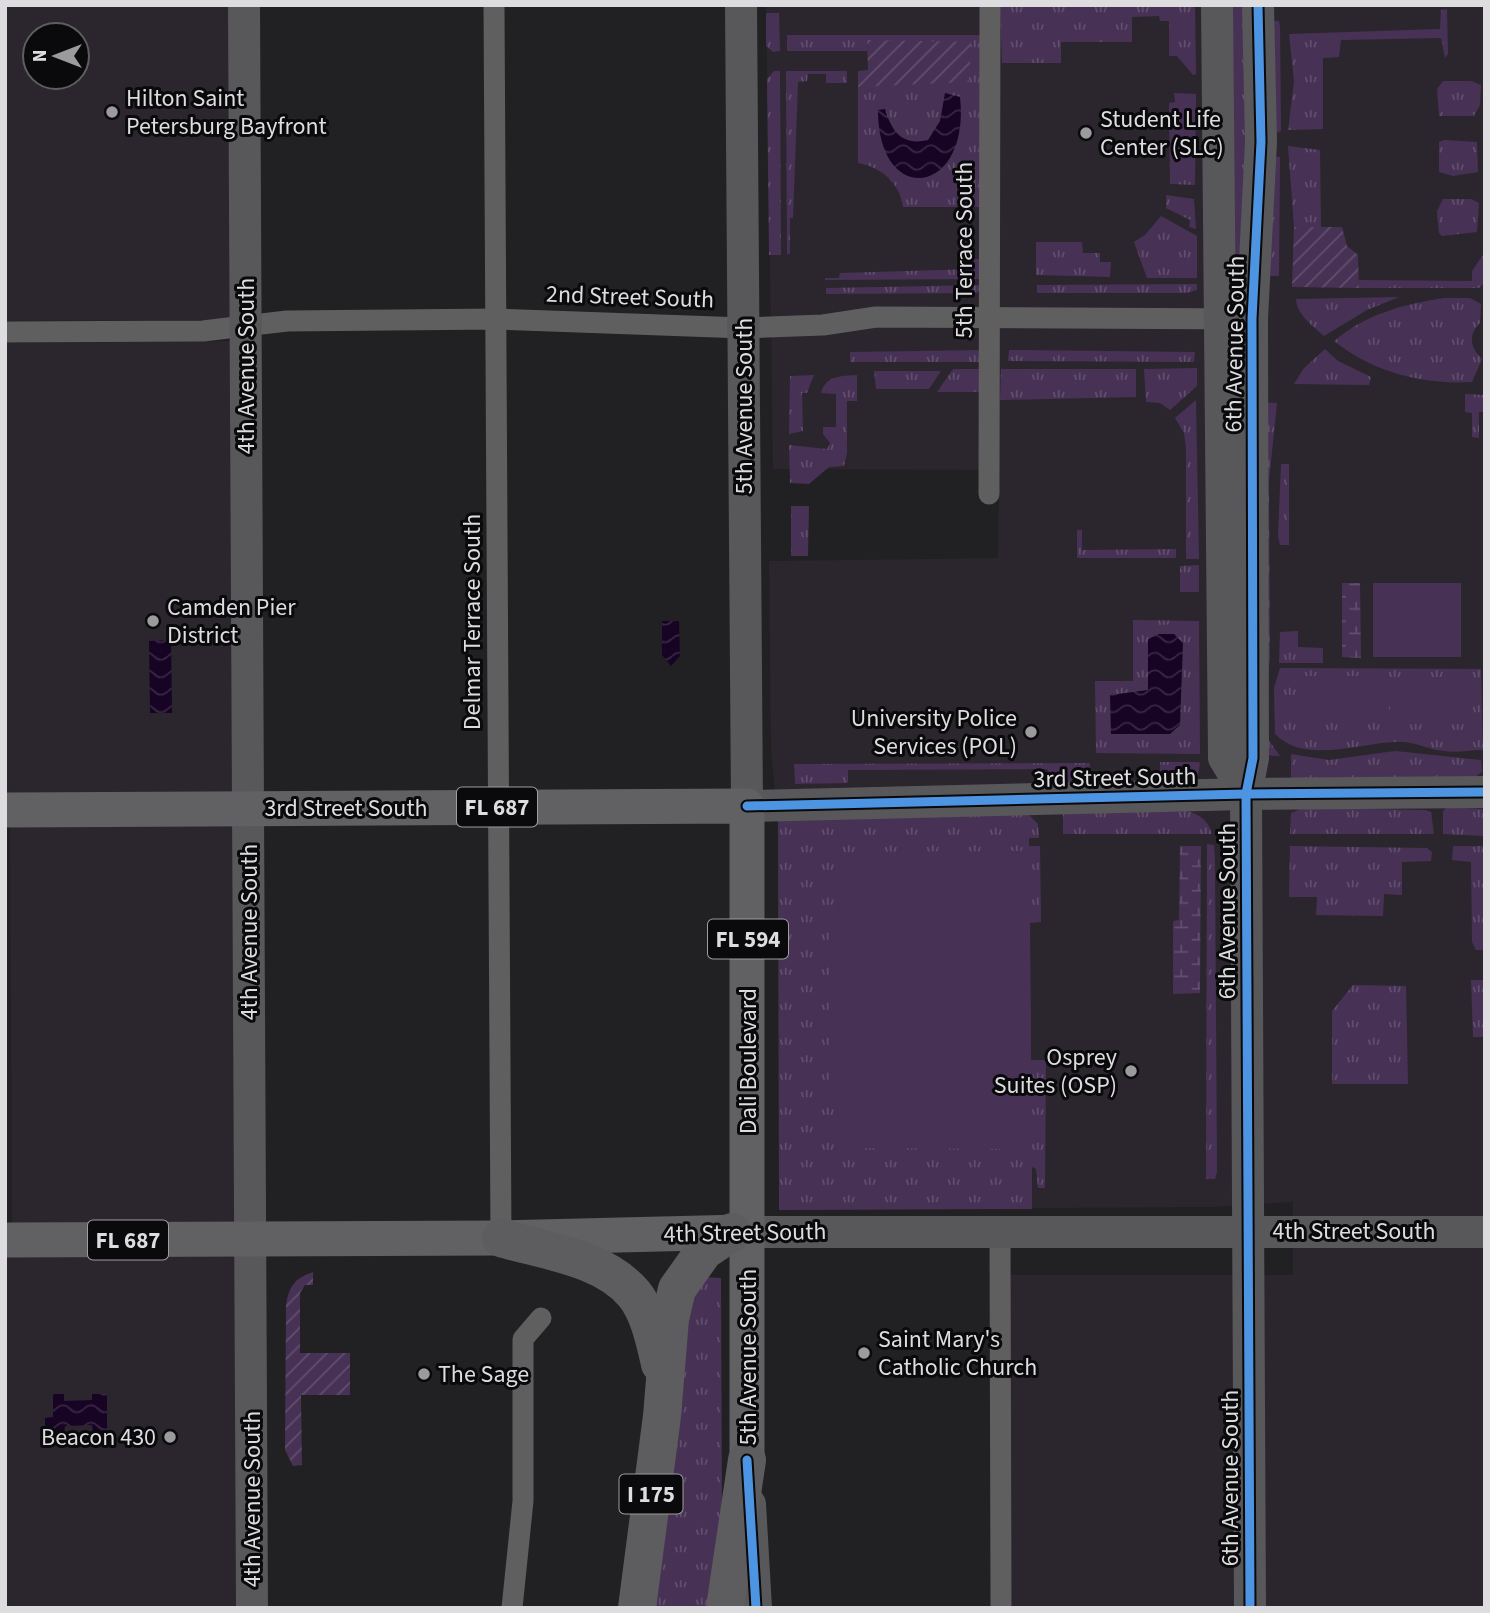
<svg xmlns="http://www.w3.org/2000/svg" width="1490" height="1613" font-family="'Source Sans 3',sans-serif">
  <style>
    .built { fill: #2b252e; fill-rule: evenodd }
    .grass { fill: url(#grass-tufts) }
    .wetland { fill: url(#wetland-marsh) }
    .garden { fill: url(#garden-furrows) }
    .pitch { fill: #473255 }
    .water { fill: url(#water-waves) }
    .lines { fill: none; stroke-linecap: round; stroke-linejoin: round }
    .street { stroke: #5f5f5f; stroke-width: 21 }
    .secondary { stroke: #585759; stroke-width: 32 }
    .primary { stroke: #616062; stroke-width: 35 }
    .highway { stroke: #5d5c5e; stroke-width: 38 }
    .cycleway-casing { stroke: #0a090b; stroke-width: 13 }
    .cycleway { stroke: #4d94e3; stroke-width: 9 }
    .poi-dot { fill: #9b9a9c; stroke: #0a090b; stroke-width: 2.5 }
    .labels { text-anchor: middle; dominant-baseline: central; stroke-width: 6; stroke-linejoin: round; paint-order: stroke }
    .shield { fill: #0a090b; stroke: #9e9d9f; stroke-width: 2 }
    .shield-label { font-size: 23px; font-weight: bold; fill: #dddcde }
    .poi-label { font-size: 24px; fill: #dddcde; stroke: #0a090b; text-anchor: start }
    .street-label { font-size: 24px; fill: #dddcde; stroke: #0a090b }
  </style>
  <defs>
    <pattern id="grass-tufts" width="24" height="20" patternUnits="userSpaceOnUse" patternTransform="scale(1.75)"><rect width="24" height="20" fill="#473255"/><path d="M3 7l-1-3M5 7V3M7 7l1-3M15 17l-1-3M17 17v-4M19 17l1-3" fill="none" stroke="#614f6d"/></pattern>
    <pattern id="wetland-marsh" width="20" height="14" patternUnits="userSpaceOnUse" patternTransform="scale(1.75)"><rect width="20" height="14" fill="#473255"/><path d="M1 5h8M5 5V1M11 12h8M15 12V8" fill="none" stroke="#614f6d"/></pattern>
    <pattern id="garden-furrows" width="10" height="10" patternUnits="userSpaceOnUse" patternTransform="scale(1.75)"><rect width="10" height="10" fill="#473255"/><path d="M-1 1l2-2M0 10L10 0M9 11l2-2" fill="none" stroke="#614f6d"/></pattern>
    <pattern id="water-waves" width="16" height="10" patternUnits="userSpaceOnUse" patternTransform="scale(1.75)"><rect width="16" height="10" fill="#170324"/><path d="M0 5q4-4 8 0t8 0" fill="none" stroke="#382743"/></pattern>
  </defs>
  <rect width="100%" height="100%" fill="#212022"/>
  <g class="built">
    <path d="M5,5H232L233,320L5,321ZM35,35H77V77H35Z"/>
    <polygon points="766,5 1485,5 1485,1608 1009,1608 1010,1275 1293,1275 1293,1202 1214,1207 779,1210 778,819 771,753 769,561 998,558 999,470 773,469"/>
    <polygon points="234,341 236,798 5,799 5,343"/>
    <polygon points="236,820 238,1228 12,1230 10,821"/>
    <polygon points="238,1250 240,1608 5,1608 5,1251"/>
  </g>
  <g class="grass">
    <polygon points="1000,5 1195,5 1196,74 1193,75 1177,56 1169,56 1169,21 1160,21 1159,16 1132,17 1132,42 1061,42 1061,63 1002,63"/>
    <polygon points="1226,5 1246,5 1252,158 1238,278 1227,278"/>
    <polygon points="1447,9 1448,54 1445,58 1441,38 1341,40 1339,57 1323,58 1323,129 1288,130 1294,81 1289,34 1440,29 1441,10"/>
    <polygon points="766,13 779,13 780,51 773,52 766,46"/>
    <polygon points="1268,21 1279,21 1280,27 1281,131 1276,133"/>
    <path d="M787,35H981L983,207H903C900,183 881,167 858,163V87L883,84L867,40V51H787Z"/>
    <polygon points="774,71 780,71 781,255 769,255 767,79"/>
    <polygon points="786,71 847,71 847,83 826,83 826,74 808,74 807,81 798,82 793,218 790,218 790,254 787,254"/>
    <polygon points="1443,81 1471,81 1481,85 1480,105 1474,116 1439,116 1437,89"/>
    <polygon points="1174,93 1196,94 1195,185 1170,184 1169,103 1175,102"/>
    <polygon points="1444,140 1477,142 1478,172 1453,176 1439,172 1439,142"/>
    <polygon points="1288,146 1320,150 1321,228 1294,227"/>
    <polygon points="1268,155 1280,157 1279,276 1260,276"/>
    <polygon points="1166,195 1194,199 1196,229 1189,227 1190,220 1166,208"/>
    <polygon points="1443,199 1471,199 1479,203 1477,232 1442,236 1439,233 1437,211"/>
    <polygon points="1161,216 1197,236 1197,278 1147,278 1134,242 1145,235"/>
    <polygon points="1036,242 1082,242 1083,253 1100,253 1100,262 1111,262 1110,277 1036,275"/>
    <polygon points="1483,255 1485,282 1479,288 1359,288 1359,280 1472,281 1472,271"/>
    <polygon points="974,259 982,259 982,279 825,280 825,278 839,278 840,273 973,269"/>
    <polygon points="1197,284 1197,290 1187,293 1037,293 1037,285"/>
    <polygon points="982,285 977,293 826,294 826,288"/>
    <path d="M1399,297L1367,310L1324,336C1312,325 1297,315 1296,299Z"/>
    <path d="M1444,298H1470L1481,304L1480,323C1468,335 1470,347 1482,359L1472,382C1424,385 1372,372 1334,341C1366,314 1404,304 1444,298Z"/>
    <polygon points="1325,349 1338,361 1371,377 1369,385 1294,384 1304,368"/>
    <polygon points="985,350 985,362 850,362 850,352"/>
    <polygon points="1009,350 1195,352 1194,362 1008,361"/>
    <polygon points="1197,368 1197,386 1170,410 1160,403 1146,402 1144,369"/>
    <polygon points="953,369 982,369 981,392 937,392"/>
    <polygon points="1001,369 1136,369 1136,397 1000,400"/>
    <polygon points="874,371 941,371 929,389 876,389"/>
    <polygon points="814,375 807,393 802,393 803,431 789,434 790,376"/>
    <path d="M857,375V401H847V453L844,466L829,467L809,484L790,483L789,445L827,449L830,443L823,434V427H836V394L821,393C826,375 842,376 857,375Z"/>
    <polygon points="1465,394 1485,395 1485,412 1479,412 1479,438 1472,437 1472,413 1465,412"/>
    <polygon points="1196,400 1199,559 1186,559 1186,449 1184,433 1175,418"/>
    <polygon points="1261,402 1277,403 1269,481 1270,659 1265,697 1265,735 1280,756 1264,755"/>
    <polygon points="1281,464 1289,464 1289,545 1280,545 1278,536"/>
    <polygon points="791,506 809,506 808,556 791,556"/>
    <polygon points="1077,530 1082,530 1082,550 1176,549 1176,558 1077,558"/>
    <polygon points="1199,565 1199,592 1180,592 1180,566"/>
    <polygon points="1133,620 1199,621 1200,754 1096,753 1095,681 1133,681"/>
    <polygon points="1298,631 1298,647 1323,648 1323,663 1279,663 1280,632"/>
    <path d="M1280,668L1481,669L1483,750C1470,750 1457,753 1444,751C1430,750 1416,742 1401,742C1362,741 1307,766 1275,734L1274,688Z"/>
    <polygon points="1395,751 1481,760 1482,772 1474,778 1291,780 1291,754 1329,760"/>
    <polygon points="1160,762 1198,762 1200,763 1198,776 1160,779"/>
    <polygon points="1090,763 1089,782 1055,782 1047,769 848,770 848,783 795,784 794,764"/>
    <polygon points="1447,807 1485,809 1485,836 1443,834 1443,811"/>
    <polygon points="1303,808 1425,810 1431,812 1434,834 1290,834 1291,813"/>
    <path d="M1063,809H1183C1199,815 1207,818 1212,834H1063Z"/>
    <polygon points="1028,814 1038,824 1039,838 1029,838 1029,846 1040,846 1041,922 1030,923 1031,1060 1046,1060 1045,1188 1038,1188 1036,1169 1032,1167 1032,1209 779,1210 778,819"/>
    <polygon points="1207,844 1214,845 1215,859 1217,1172 1215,1179 1206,1179"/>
    <polygon points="1290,846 1427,848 1432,852 1431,861 1402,862 1402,895 1384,894 1383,916 1316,915 1317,897 1289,897"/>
    <polygon points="1453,846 1485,846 1485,950 1476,950 1472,942 1471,862 1452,860"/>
    <polygon points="1471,980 1485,980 1485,1037 1473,1037"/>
    <polygon points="1353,985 1406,986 1408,1084 1332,1084 1332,1011"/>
    <polygon points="703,1277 721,1278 722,1524 712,1608 650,1608 677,1325"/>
  </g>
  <g class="wetland">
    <polygon points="1342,583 1360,583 1361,658 1342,657"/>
    <polygon points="1180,846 1201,846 1200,993 1173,994 1173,921 1179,920"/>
  </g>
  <g class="garden">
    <polygon points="867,40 971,42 969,82 858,87 858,71 868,70"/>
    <polygon points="1294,227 1342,227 1347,246 1358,255 1359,288 1292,287"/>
    <path d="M313,1272V1285H305L300,1293V1353H350V1395H301L302,1465L293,1466L285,1450L286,1305C289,1286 295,1278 313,1272Z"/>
  </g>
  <g class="pitch">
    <rect x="1373" y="583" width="88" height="74"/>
    <rect x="1301" y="676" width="80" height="47"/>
    <rect x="1390" y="677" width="80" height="47"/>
    <polygon points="1029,851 1032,1149 839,1148 839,1083 829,1082 830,923 840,923 839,852"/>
  </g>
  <g class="water">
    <path d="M945,93L960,97C971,196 878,209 878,110L885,109C892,132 902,146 928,140L940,121Z"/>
    <polygon points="662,621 679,621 680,656 671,666 662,655"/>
    <polygon points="1159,634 1174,634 1183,643 1180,725 1170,734 1111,734 1110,695 1148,690 1148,639"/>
    <polygon points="171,640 172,713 150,713 149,641"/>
    <polygon points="53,1394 64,1394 64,1401 92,1400 92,1394 107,1394 107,1433 93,1433 92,1425 65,1426 64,1433 45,1433 45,1418 53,1417"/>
  </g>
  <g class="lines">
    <g class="street">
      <polyline points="494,5 501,1238"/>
      <polyline points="5,332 203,331 287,321 497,319 744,328 823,325 876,317 1252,319"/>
      <polyline points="989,494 990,5"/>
      <polyline points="1000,1232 1001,1605"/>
      <polyline points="512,1608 523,1501 523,1339 541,1318"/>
    </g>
    <g class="secondary">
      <polyline points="244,5 252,1608"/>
      <polyline points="741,5 747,806 1246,794 1485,792"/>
      <polyline points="1217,5 1224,758 1246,794"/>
      <polyline points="749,1232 1485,1232"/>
      <polyline points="750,1504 756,1608"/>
      <polyline points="1250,1608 1246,794 1253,758 1252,319 1261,142 1258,5"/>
    </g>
    <g class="primary">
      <polyline points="5,810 747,806 747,1460"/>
      <polyline points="5,1240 501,1238 742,1232"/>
    </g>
    <g class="highway">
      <path d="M501,1238C544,1251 603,1257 634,1294C649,1312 655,1342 660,1364"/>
      <polyline points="637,1608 662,1416 670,1319 677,1289 704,1251 732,1232"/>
      <polyline points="725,1608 747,1460"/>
    </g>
    <defs>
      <g id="cycleway">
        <polyline points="747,806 1246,794 1485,792"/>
        <polyline points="747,1460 756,1608"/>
        <polyline points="1250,1608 1246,794 1253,758 1252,319 1261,142 1258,5"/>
      </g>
    </defs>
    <use href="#cycleway" class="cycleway-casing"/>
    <use href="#cycleway" class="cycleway"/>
  </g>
  <g class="poi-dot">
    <circle cx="112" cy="112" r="7"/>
    <circle cx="1086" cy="133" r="7"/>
    <circle cx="153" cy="621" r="7"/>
    <circle cx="1031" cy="732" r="7"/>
    <circle cx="1131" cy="1071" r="7"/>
    <circle cx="864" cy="1353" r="7"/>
    <circle cx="424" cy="1374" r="7"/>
    <circle cx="170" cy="1437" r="7"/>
  </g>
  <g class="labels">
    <g class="shield">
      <rect x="457" y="787.5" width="80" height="39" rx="5"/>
      <rect x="708" y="919.5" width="80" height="39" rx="5"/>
      <rect x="88" y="1220.5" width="80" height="39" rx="5"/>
      <rect x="619.5" y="1474.5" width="63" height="39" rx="5"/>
    </g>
    <g class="shield-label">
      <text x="497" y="807">FL 687</text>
      <text x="748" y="939">FL 594</text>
      <text x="128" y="1240">FL 687</text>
      <text x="651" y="1494">I 175</text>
    </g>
    <g class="poi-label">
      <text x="126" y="98">Hilton Saint<tspan x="126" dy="28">Petersburg Bayfront</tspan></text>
      <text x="1100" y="119">Student Life<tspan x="1100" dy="28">Center (SLC)</tspan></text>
      <text x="167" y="607">Camden Pier<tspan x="167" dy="28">District</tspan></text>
      <text x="1017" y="718" text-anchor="end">University Police<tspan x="1017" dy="28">Services (POL)</tspan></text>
      <text x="1117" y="1057" text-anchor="end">Osprey<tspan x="1117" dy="28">Suites (OSP)</tspan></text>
      <text x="878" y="1339">Saint Mary's<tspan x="878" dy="28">Catholic Church</tspan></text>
      <text x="438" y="1374">The Sage</text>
      <text x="156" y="1437" text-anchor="end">Beacon 430</text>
    </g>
    <g class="street-label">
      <text transform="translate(964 250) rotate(-90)">5th Terrace South</text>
      <text transform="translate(630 297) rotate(2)">2nd Street South</text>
      <text transform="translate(1235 344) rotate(-89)">6th Avenue South</text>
      <text transform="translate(246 366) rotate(-90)">4th Avenue South</text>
      <text transform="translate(744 406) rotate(-90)">5th Avenue South</text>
      <text transform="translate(472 622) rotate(-90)">Delmar Terrace South</text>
      <text transform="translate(1115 778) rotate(-1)">3rd Street South</text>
      <text x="346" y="808">3rd Street South</text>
      <text transform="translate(1227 911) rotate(-90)">6th Avenue South</text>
      <text transform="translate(249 932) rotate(-90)">4th Avenue South</text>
      <text transform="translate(748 1061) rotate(-90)">Dali Boulevard</text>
      <text x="1354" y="1231">4th Street South</text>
      <text transform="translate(745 1233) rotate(-1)">4th Street South</text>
      <text transform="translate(748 1357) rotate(-90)">5th Avenue South</text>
      <text transform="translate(1230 1478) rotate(-90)">6th Avenue South</text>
      <text transform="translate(252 1499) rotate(-90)">4th Avenue South</text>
    </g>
  </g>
  <rect width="1490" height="1613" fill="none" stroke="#dddcde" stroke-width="14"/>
  <g transform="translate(56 56) rotate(270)"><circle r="33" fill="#0a090b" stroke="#5e5d5f" stroke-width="2"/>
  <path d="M0-5L12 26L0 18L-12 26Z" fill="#9b9a9c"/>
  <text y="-10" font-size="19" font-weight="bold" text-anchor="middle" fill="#dddcde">N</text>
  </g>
</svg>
